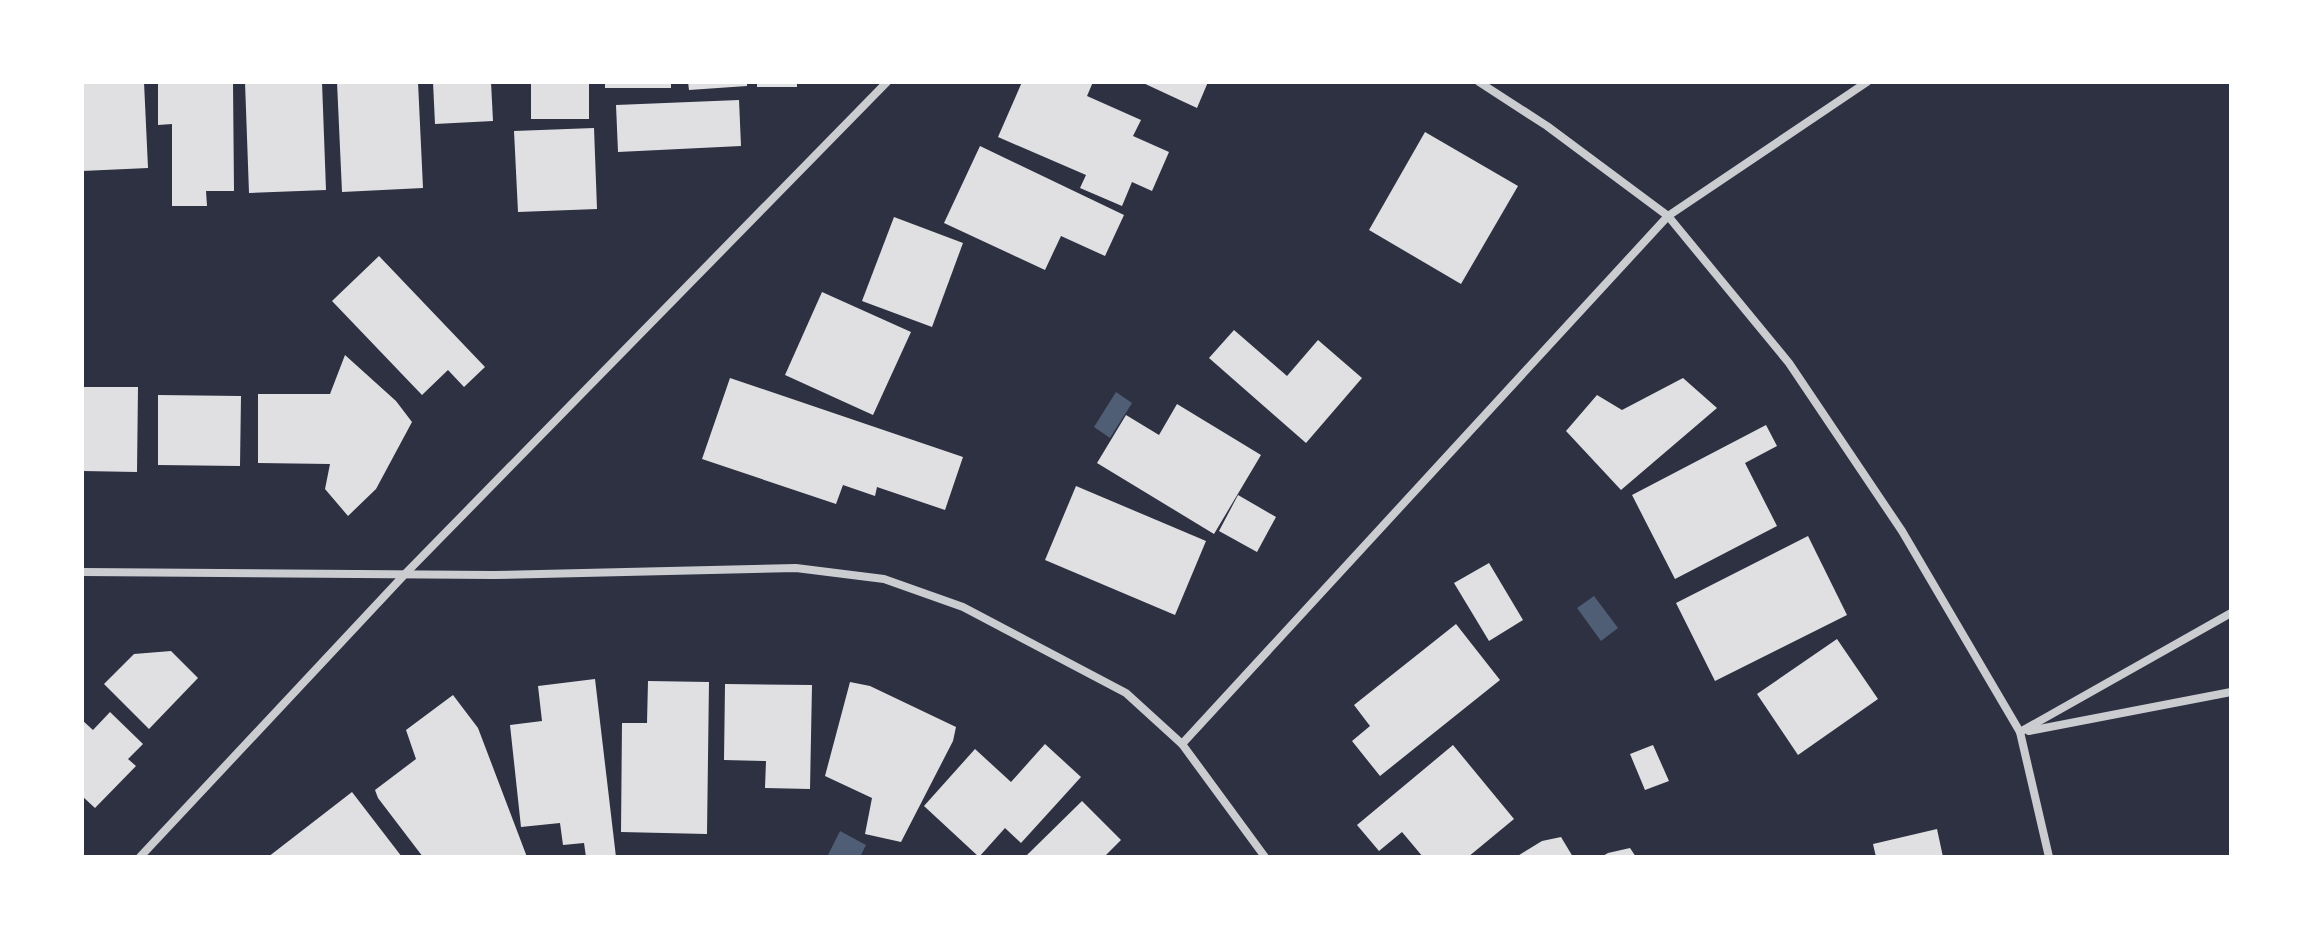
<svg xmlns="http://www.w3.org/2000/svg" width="2313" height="939" font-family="Roboto,sans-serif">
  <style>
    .water { fill: #4f5d75 }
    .building { fill: #e0e0e3 }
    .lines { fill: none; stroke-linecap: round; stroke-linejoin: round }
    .minor { stroke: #caccd0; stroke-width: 8 }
  </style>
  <rect width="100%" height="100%" fill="#2d3142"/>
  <g class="water">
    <polygon points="1116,392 1132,403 1110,438 1094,427"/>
    <polygon points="1594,596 1618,628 1601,641 1577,608"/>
    <polygon points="840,831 866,845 860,857 827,857"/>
  </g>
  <g class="building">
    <polygon points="82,82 144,82 148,168 82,171"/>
    <polygon points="158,82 233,82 234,191 206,191 207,206 172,206 172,124 158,125"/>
    <polygon points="245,82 322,82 326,190 249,193"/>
    <polygon points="337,82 418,82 423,188 342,192"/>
    <polygon points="433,82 491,82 493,121 435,124"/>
    <rect x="531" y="82" width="58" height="37"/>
    <rect x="605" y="82" width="66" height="6"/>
    <polygon points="688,82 747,82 747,86 689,90"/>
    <rect x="757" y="82" width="40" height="5"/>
    <polygon points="1022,82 1093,82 1087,96 1141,120 1133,136 1169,152 1152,191 1132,182 1122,206 1080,188 1086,175 998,137"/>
    <polygon points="1141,82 1208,82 1197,108"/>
    <polygon points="739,100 741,146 618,152 616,105"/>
    <polygon points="594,128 597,209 518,212 514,131"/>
    <polygon points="1425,132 1518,186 1461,284 1369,230"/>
    <polygon points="980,146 1124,215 1105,256 1061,236 1045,270 944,223"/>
    <polygon points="894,217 963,243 932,327 862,301"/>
    <polygon points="379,256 485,367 464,387 448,370 422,395 332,301"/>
    <polygon points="822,292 911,332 873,415 785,375"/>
    <polygon points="1234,330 1287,376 1318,340 1362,378 1306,443 1209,358"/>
    <polygon points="345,355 396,401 412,422 376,489 348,516 325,489 330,464 258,463 258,394 330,394"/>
    <polygon points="730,378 963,457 945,510 877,487 875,496 843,485 836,504 702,459"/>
    <polygon points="1683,378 1717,408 1621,490 1566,431 1597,395 1622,410"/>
    <polygon points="84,387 138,387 137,472 83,471"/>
    <polygon points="158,395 241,396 240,466 158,465"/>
    <polygon points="1177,404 1261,455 1214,534 1097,463 1126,415 1159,435"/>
    <polygon points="1766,425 1777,446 1745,463 1777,526 1675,579 1632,495"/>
    <polygon points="1076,486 1206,541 1175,615 1045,560"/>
    <polygon points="1238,495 1276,517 1257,552 1219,531"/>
    <polygon points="1808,536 1847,615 1715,681 1676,603"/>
    <polygon points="1489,563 1523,620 1489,641 1454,583"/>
    <polygon points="1456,624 1500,680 1380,776 1352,741 1370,726 1354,705"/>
    <polygon points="1837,639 1878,699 1798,755 1757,694"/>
    <polygon points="171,651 198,678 149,729 104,684 134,654"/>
    <polygon points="595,679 616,857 586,857 584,843 563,845 560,823 521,827 510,725 542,721 538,686"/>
    <polygon points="648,681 709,682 707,834 621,832 622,723 647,723"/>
    <polygon points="850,682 870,686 956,727 953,741 901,842 865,834 872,798 825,776"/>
    <polygon points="725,684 812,685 810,789 765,788 766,761 724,760"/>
    <polygon points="453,695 478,728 527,857 423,857 378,798 375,790 416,759 406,730"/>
    <polygon points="110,712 143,744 128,759 136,766 95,808 82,796 82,720 93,730"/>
    <polygon points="1045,744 1081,777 1021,843 1005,828 979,857 924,806 975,749 1011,782"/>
    <polygon points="1453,745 1514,819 1468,857 1423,857 1402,832 1379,851 1357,825"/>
    <polygon points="1653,745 1669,781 1645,790 1630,754"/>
    <polygon points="352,792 402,857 268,857"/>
    <polygon points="1082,801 1121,840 1104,857 1029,857 1027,855"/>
    <polygon points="1937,829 1943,857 1876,857 1873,844"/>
    <polygon points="1561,837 1573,857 1516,857 1542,841"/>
    <polygon points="1630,848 1636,857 1601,857 1608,853"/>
  </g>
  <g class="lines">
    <g class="minor">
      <polyline points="1479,82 1547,126 1668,216 1789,363 1902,531 2020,732 2049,857"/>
      <polyline points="82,572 494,575 796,568 884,579 963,607 1126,693 1182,744 1265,857"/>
      <polyline points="2029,731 2231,692"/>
      <polyline points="2020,732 2231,613"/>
      <polyline points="1182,744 1668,216 1867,82"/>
      <polyline points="140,857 406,573 887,82"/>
    </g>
  </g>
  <rect width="2313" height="939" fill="none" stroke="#ffffff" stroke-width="168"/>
</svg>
